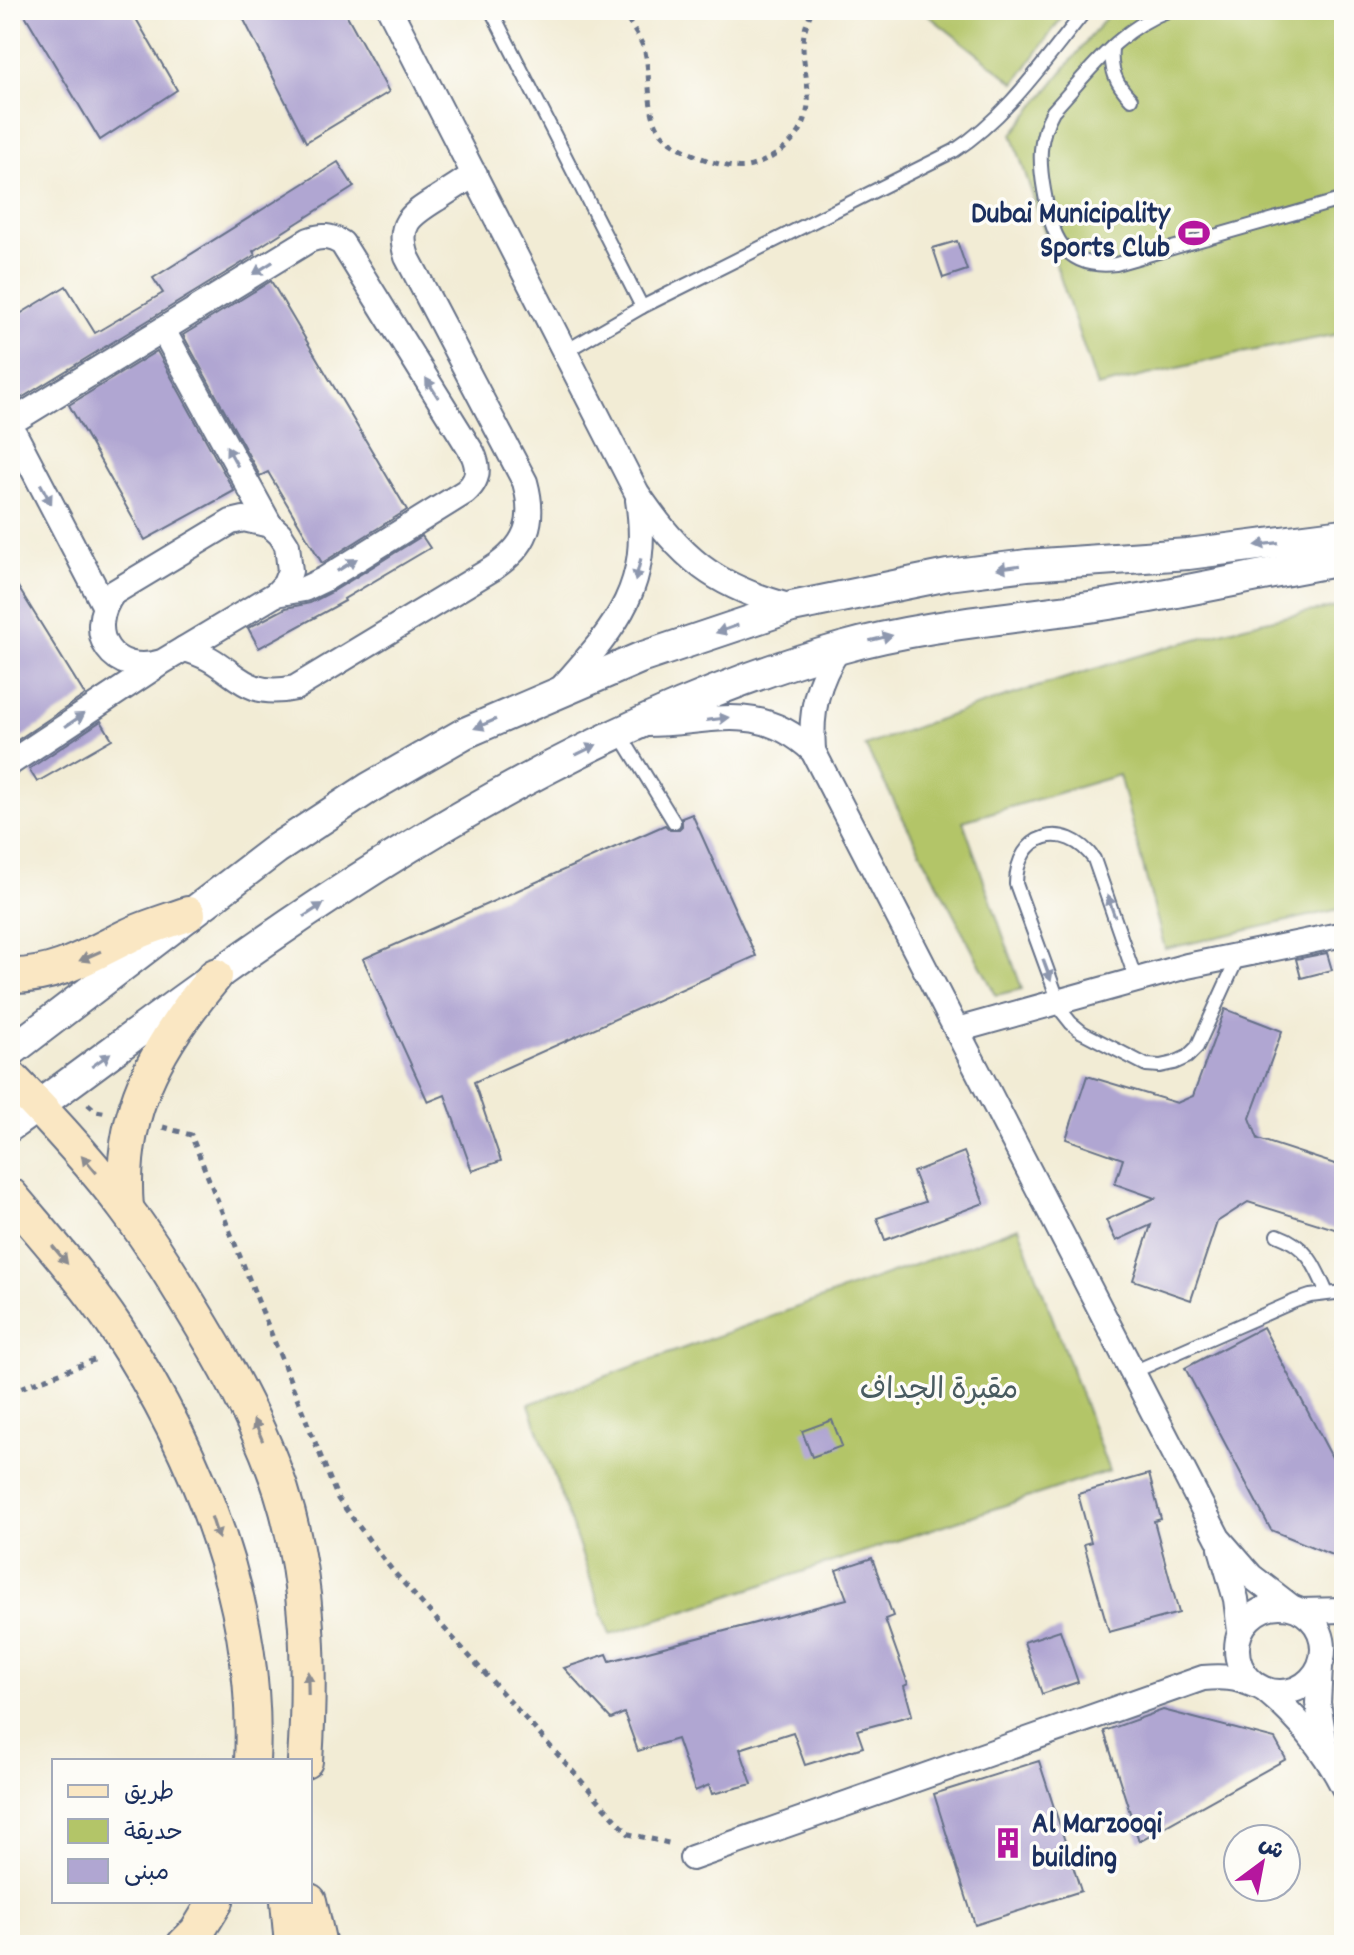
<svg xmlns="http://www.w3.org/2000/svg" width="1354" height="1955" font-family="Dekko,'Playpen Sans Arabic',sans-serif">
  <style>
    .green { fill: #b3c568; stroke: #677a63; stroke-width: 2 }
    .building { fill: #b0a6d2 }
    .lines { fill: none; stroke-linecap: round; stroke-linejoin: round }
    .service-casing { stroke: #667188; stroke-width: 16 }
    .minor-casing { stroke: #667188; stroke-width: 28 }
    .tertiary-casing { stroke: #667188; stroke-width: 34 }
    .secondary-casing { stroke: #667188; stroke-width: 38 }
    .path { stroke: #667188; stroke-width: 5; stroke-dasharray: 6 6; stroke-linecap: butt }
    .service { stroke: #fff; stroke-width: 12 }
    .minor { stroke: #fff; stroke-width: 24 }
    .tertiary { stroke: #fff; stroke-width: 30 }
    .secondary { stroke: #fae7c3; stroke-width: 34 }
    .oneway { fill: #8d97ae }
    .oneway2 { fill: #8a8b90 }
    .labels { text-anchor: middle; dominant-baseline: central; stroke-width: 7; stroke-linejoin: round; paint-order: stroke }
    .poi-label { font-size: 30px; font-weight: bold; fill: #1b2f5e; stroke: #fdfcf7; text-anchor: end }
    .park-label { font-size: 30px; fill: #495c61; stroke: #fdfcf7 }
  </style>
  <rect width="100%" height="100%" fill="#fdfcf7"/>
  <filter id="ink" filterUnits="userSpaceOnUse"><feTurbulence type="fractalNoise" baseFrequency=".0125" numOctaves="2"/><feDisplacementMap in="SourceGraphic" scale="16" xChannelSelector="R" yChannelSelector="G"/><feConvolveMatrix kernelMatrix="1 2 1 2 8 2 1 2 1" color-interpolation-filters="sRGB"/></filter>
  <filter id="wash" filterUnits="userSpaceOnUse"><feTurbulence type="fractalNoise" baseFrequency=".006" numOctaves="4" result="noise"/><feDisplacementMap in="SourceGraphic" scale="32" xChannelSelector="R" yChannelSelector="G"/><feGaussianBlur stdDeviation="1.8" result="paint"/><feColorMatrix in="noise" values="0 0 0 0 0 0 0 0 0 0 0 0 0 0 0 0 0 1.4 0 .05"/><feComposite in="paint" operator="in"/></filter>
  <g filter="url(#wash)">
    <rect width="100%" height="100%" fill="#f2ecd5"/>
    <g class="green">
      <polygon points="933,10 1067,10 1015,83 929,16"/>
      <polygon points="1112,10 1344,10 1344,333 1246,352 1097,387 1012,134"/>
      <path d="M1344,606V908L1165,949L1119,775L963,821L1022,989L996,995L865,746C946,715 1030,689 1114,663C1189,641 1266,617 1344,606Z"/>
      <polygon points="1019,1227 1109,1471 610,1635 529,1404"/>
    </g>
    <g id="blocks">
      <g class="building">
        <polygon points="22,10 131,10 177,90 100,140"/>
        <polygon points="239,10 344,10 389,92 306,142"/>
        <polygon points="338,162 354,187 253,251 255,255 10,405 10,320 66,286 95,333 163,293 153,278"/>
        <polygon points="957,241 967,270 943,278 933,248"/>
        <polygon points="271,281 407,510 322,563 268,472 260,476 183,335"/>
        <polygon points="157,351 234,491 145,540 69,405"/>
        <polygon points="422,536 430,548 344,599 345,601 259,648 248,628 286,608 310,603 332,592"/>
        <polygon points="10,574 85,695 13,743 10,738"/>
        <polygon points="101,721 112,739 37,782 29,769"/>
        <polygon points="692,814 756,956 474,1082 501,1161 472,1171 445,1095 428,1102 363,959 665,825 670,830 678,830 682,826 682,818"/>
        <polygon points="1327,953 1332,970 1301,978 1296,959"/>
        <polygon points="1225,1009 1282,1031 1250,1118 1258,1139 1344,1167 1344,1232 1248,1202 1217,1222 1191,1300 1133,1280 1151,1225 1116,1241 1106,1220 1155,1198 1115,1184 1123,1159 1066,1139 1087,1076 1177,1103 1193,1096"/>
        <polygon points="964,1152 984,1203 885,1240 877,1218 925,1202 913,1172"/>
        <polygon points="1263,1327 1344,1480 1344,1560 1271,1530 1185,1368"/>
        <polygon points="832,1420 842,1446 812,1457 802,1431"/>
        <polygon points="1149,1474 1161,1519 1154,1521 1179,1613 1109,1632 1084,1544 1091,1542 1078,1494"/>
        <polygon points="872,1558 893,1616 885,1619 908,1684 904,1686 912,1715 857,1730 863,1747 805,1765 793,1732 740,1749 752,1784 712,1794 709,1785 695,1791 677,1739 638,1751 624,1713 611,1719 564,1668 607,1654 610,1661 847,1599 836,1570"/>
        <polygon points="1060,1630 1078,1682 1042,1694 1024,1642"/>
        <polygon points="1163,1710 1275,1739 1286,1759 1139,1841 1104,1731"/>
        <polygon points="1039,1761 1081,1891 975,1925 934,1794"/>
      </g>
    </g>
  </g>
  <g filter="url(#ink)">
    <use href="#blocks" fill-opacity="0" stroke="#667188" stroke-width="2"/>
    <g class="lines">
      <defs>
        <g id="service">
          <polyline points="491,10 642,307"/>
          <path d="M1170,10C1119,28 1088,73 1053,111C1038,138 1039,161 1044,190C1052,235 1062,270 1116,264L1344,199"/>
          <path d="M1112,47C1110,69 1115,83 1131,99"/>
          <path d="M566,351L642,307L954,151C1009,115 1045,60 1086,10"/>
          <polyline points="620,734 674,822"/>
          <path d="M1136,980L1094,859C1065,819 1016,833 1016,884L1063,1013L1071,1023L1082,1032L1146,1065L1160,1066L1174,1063L1187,1057L1197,1047L1239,955"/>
          <path d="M1277,1235C1307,1246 1315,1265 1327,1293"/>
          <polyline points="1133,1372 1295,1301 1310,1296 1344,1292"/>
        </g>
        <g id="minor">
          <path d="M390,10L637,493C682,559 713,586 792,607"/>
          <polyline points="163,330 270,525"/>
          <path d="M10,423L309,240C322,235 330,236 342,243L473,454C480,470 478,481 465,492L325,579L304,589L276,594"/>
          <polyline points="10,425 104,605"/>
          <path d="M244,519L270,525L280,534L287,545L290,571L285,584L276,594L162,662C113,677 83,634 113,593L231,522Z"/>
          <path d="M184,649C235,661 237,701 295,688L492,569C527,546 536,522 525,482L407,257C396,223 411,215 438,198C450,190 463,182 475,174"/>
          <path d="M558,692C614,628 652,590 638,500"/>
          <path d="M642,724C710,725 756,698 813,751L1218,1538L1251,1576L1290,1606"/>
          <path d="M813,751C810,711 817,681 839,648"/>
          <polyline points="10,763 158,665"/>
          <polyline points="957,1030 1187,966 1344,934"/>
          <polyline points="1221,1548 1236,1599 1240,1631"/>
          <circle cx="1280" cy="1649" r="43"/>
          <polyline points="1301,1611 1344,1610"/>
          <polyline points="1320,1667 1318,1703 1326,1750"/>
          <path d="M1265,1690C1299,1718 1324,1749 1344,1788"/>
          <path d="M692,1858L1203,1678C1222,1676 1236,1677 1254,1685"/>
        </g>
        <g id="tertiary">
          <polyline points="10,1052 276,849 369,788 465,733 640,658 792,607 948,575 1027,565 1188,554 1344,534"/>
          <path d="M10,1126C79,1077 145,1026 214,977C398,845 622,710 841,648C922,625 1006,619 1089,607C1175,595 1259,574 1344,560"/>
        </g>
        <g id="secondary">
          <path d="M10,976C55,977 89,955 128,936C147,927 168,921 188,914"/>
          <path d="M10,1077C50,1118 91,1162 126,1209C154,1246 178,1286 202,1326C234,1379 262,1432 281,1490C309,1577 311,1671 305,1761"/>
          <path d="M10,1195C46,1238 85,1281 116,1328C199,1455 260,1607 252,1761"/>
          <path d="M126,1208C118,1114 156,1046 215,976"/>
          <polyline points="288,1901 292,1945"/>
          <polyline points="309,1901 319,1945"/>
          <polyline points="184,1945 197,1932 216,1901"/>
        </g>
      </defs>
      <use href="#service" class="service-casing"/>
      <use href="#minor" class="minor-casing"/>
      <use href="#tertiary" class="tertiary-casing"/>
      <use href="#secondary" class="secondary-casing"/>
      <g class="path">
        <path d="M621,10C629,23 641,38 645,52C651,77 646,108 659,130C671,149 725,171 747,167C766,163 792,147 801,129C816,100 803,75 803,45C803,32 807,22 812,10"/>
        <polyline points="88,1104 96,1111 107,1113"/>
        <polyline points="163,1127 191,1135 338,1499 392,1570 629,1834 673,1844"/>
        <polyline points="10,1392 99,1358"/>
      </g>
      <use href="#service" class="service"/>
      <use href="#minor" class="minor"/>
      <use href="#tertiary" class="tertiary"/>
      <use href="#secondary" class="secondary"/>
    </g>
    <defs><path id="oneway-solid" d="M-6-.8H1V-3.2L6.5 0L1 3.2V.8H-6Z" transform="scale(2)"/></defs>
    <g class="oneway">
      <use href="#oneway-solid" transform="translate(263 268) rotate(148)"/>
      <use href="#oneway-solid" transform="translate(432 388) rotate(-122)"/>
      <use href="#oneway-solid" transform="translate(232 456) rotate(-119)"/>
      <use href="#oneway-solid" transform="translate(46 494) rotate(62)"/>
      <use href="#oneway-solid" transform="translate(1267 544) rotate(173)"/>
      <use href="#oneway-solid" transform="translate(347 565) rotate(-32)"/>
      <use href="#oneway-solid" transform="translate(1008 567) rotate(172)"/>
      <use href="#oneway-solid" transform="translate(638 570) rotate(104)"/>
      <use href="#oneway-solid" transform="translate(727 629) rotate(161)"/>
      <use href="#oneway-solid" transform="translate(881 638) rotate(-13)"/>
      <use href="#oneway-solid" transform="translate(718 719) rotate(-7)"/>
      <use href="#oneway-solid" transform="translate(75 720) rotate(-34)"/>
      <use href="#oneway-solid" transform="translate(485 724) rotate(157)"/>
      <use href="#oneway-solid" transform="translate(586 750) rotate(-26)"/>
      <use href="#oneway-solid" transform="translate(1111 906) rotate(-109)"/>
      <use href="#oneway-solid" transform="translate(314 910) rotate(-33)"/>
      <use href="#oneway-solid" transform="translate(1047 970) rotate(70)"/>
      <use href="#oneway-solid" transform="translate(101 1060) rotate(-36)"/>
    </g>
    <g class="oneway2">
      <use href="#oneway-solid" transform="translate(90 956) rotate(156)"/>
      <use href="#oneway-solid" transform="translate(89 1164) rotate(-130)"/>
      <use href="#oneway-solid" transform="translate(60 1255) rotate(50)"/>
      <use href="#oneway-solid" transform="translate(258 1430) rotate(-113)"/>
      <use href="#oneway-solid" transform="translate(215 1528) rotate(72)"/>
      <use href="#oneway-solid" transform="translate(308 1683) rotate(-91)"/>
    </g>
  </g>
  <defs>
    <symbol id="stadium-bare" viewBox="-9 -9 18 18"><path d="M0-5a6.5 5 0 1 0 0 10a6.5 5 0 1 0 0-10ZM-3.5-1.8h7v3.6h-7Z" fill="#b5179e" stroke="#fdfcf7" stroke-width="2.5" paint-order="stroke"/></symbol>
    <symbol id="building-bare" viewBox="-9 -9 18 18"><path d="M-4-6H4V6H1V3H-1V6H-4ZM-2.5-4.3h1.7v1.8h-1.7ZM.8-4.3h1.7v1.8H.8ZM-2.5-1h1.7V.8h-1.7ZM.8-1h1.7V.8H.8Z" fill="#b5179e" stroke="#fdfcf7" stroke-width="2.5" paint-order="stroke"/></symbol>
  </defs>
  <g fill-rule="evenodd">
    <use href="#stadium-bare" x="1172" y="211" width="44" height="44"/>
    <use href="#building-bare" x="986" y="1821" width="44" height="44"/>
  </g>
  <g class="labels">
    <g class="poi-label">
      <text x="1170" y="216">Dubai Municipality<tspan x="1170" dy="34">Sports Club</tspan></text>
      <text x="1032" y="1826" text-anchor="start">Al Marzooqi<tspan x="1032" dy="34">building</tspan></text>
    </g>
    <g class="park-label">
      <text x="939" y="1392">مقبرة الجداف</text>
    </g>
  </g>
  <rect width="1354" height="1955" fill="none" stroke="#fdfcf7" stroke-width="40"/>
  <rect x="52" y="1759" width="260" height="144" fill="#fdfcf7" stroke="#a3aaba" stroke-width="2"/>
  <rect x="68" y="1785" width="40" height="12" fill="#fae7c3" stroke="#a3aaba" stroke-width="2"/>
  <text x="124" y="1799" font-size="24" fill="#1b2f5e">طريق</text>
  <rect x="68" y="1819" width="40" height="24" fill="#b3c568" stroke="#a3aaba" stroke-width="2"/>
  <text x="124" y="1839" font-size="24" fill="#1b2f5e">حديقة</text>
  <rect x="68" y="1859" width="40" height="24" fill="#b0a6d2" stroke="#a3aaba" stroke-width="2"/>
  <text x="124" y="1879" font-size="24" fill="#1b2f5e">مبنى</text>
  <g transform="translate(1262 1863) rotate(32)"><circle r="38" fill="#fdfcf7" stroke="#a3aaba" stroke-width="2"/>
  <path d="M0-6L14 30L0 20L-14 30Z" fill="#b5179e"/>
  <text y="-12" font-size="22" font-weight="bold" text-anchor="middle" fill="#1b2f5e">ش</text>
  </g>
</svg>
